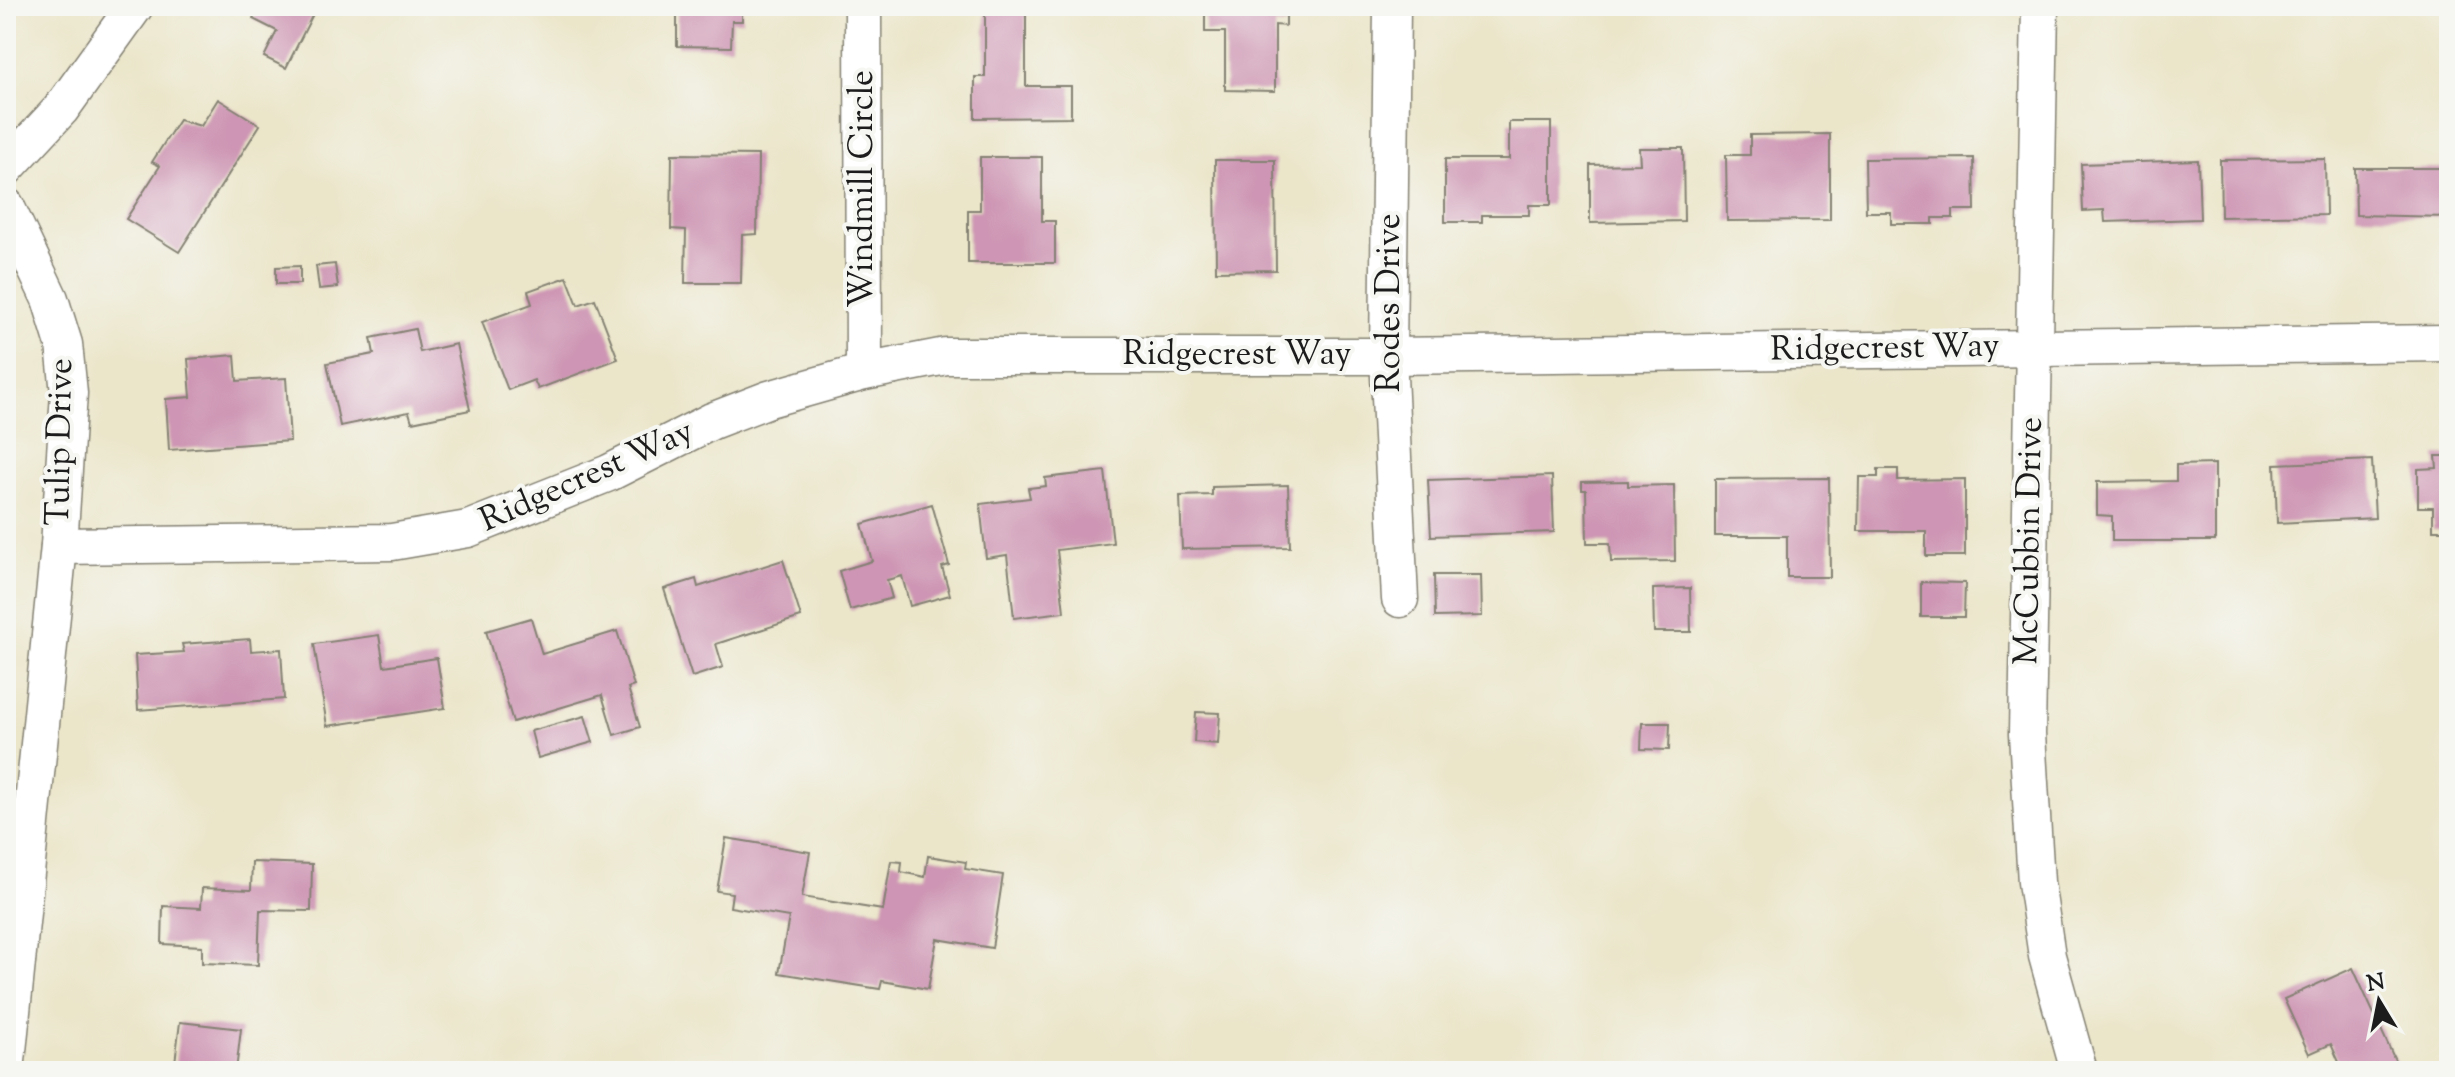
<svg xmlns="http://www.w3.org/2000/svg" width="2455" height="1077" font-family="'Sorts Mill Goudy',serif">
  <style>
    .building { fill: #ce96b4 }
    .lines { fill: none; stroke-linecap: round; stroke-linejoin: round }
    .minor-casing { stroke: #848173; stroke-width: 39 }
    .minor { stroke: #fff; stroke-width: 36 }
    .labels { text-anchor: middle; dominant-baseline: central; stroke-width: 8; stroke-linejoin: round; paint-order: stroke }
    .street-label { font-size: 34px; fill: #1c1c1c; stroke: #f6f6f2 }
  </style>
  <rect width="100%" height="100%" fill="#f6f6f2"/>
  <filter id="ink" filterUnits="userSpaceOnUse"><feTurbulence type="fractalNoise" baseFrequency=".0125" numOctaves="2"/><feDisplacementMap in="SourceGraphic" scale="16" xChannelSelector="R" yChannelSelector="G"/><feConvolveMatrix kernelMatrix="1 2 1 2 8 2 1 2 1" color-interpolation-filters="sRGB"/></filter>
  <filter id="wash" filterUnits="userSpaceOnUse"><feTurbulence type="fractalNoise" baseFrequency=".006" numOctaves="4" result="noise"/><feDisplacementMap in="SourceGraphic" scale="32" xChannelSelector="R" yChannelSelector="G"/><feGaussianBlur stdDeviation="1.8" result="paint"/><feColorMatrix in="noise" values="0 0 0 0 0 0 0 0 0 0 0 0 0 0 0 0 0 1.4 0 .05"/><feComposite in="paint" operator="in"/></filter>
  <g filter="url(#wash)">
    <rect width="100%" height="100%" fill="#ebe6ca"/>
    <g id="blocks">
      <g class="building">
        <polygon points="259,6 317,6 286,68 264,57 277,31 253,19"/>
        <polygon points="677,6 742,6 742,21 732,21 731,47 677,46"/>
        <polygon points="985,6 1026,6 1026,86 1071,86 1071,117 975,118 975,77 985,77"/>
        <polygon points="1205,6 1286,6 1286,26 1275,25 1275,91 1225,90 1225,32 1205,32"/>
        <polygon points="218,99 260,125 179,252 126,219 160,166 152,162 179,120 201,126"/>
        <polygon points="1509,122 1551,122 1551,205 1529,205 1529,215 1482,215 1482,222 1445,222 1445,159 1509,159"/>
        <polygon points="1830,134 1830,220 1727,221 1726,155 1750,155 1750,135"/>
        <polygon points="1639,148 1683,148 1684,221 1590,223 1590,165 1640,164"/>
        <polygon points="672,154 758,155 757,234 742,235 741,283 685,283 686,230 671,229"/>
        <polygon points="980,157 1042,157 1042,221 1055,221 1055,263 968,263 968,210 980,210"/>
        <polygon points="1974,158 1975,210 1953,210 1953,218 1933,218 1933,224 1891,224 1891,212 1866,212 1865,159"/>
        <polygon points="2325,159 2326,215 2221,217 2220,160"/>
        <polygon points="1215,160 1275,160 1276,270 1216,271"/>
        <polygon points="2198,160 2200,219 2105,222 2104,210 2083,211 2081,164"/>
        <polygon points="2355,168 2449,168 2449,217 2356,215"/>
        <polygon points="335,264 338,287 319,289 316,266"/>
        <polygon points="300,266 300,284 276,284 276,267"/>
        <polygon points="567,277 578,305 595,299 618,359 538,389 534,380 508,390 482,322 532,304 528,291"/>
        <polygon points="415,329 420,352 456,344 470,410 412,422 409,412 340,426 327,363 374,354 371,338"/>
        <polygon points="235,355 237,381 286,378 290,441 169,450 166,399 191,397 188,359"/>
        <polygon points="2436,456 2449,456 2449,530 2433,530 2433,507 2418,507 2418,469 2437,468"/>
        <polygon points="2372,460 2375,518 2277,523 2275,464"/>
        <polygon points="2215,464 2215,541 2112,541 2112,516 2097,515 2097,482 2176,481 2176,465"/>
        <polygon points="1878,469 1898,469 1898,480 1965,479 1965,556 1926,556 1926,531 1858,531 1859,477 1878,477"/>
        <polygon points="1105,471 1113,543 1057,550 1064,612 1014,618 1007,555 986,558 980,504 1030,498 1028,488 1046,486 1045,478"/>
        <polygon points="1552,476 1554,532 1431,536 1428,480"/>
        <polygon points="1829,478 1830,577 1787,577 1787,536 1715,536 1715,479"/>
        <polygon points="1628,481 1628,486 1674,485 1675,561 1611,562 1610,543 1587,543 1586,490 1582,490 1582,482"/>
        <polygon points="1288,485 1290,547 1182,549 1180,496 1212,495 1212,487"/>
        <polygon points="932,504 949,565 942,567 950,595 910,606 902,576 887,580 892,598 850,610 839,571 872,561 862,524"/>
        <polygon points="783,560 801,617 716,644 723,667 692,677 664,589 696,579 698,587"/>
        <polygon points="1434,575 1481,575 1482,616 1435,617"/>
        <polygon points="1921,582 1965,583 1964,617 1921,617"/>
        <polygon points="1690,588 1691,632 1654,632 1653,589"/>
        <polygon points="531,618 542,654 617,631 634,686 628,688 640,727 614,735 602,695 513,722 486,631"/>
        <polygon points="379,635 384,666 437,658 445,708 327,726 314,644"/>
        <polygon points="250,639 251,651 281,649 284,699 138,710 135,655 184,652 182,644"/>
        <polygon points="1196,712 1220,713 1218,744 1194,742"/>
        <polygon points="585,716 593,742 538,758 531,731"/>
        <polygon points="1642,723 1670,723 1669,750 1641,749"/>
        <polygon points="726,838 810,852 802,897 883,910 891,861 902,862 901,872 925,877 928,856 966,862 965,869 1003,875 992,948 937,939 928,989 882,981 880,989 779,973 789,917 730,907 732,893 717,891"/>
        <polygon points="252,862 312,864 311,911 260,910 258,965 202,963 202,946 162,944 163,906 201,908 202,888 251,890"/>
        <polygon points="2353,968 2400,1071 2343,1071 2331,1044 2309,1054 2284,999"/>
        <polygon points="180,1022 241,1029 236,1071 174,1071"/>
      </g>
    </g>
  </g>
  <g filter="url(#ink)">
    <use href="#blocks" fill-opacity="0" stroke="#848173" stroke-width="2"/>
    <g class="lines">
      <defs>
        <g id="minor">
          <polyline points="863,6 864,372"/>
          <polyline points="1392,6 1388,356 1400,599"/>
          <polyline points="2040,6 2027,734 2036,882 2047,956 2079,1071"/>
          <polyline points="6,168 61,109 135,6"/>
          <polyline points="6,206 50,299 64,344 69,393 59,546 6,1071"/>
          <polyline points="59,546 392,542 468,529 609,473 712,421 769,399 864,372 946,356 1388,356 2449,343"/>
        </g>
      </defs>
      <use href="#minor" class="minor-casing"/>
      <use href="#minor" class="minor"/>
    </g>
  </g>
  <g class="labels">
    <g class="street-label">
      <text transform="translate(863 189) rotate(-90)">Windmill Circle</text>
      <text transform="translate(1390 303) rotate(-90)">Rodes Drive</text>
      <text transform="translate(1885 349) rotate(-1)">Ridgecrest Way</text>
      <text x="1237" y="355">Ridgecrest Way</text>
      <text transform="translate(61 442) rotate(-89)">Tulip Drive</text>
      <text transform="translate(587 477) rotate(-24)">Ridgecrest Way</text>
      <text transform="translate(2030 541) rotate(-89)">McCubbin Drive</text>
    </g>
  </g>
  <rect width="2455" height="1077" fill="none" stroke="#f6f6f2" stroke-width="32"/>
  <g transform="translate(2379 1001) rotate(350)" stroke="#f6f6f2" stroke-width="6" paint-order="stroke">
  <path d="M0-6L14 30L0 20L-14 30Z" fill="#1c1c1c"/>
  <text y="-12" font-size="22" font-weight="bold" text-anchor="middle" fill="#1c1c1c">N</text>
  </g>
</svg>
